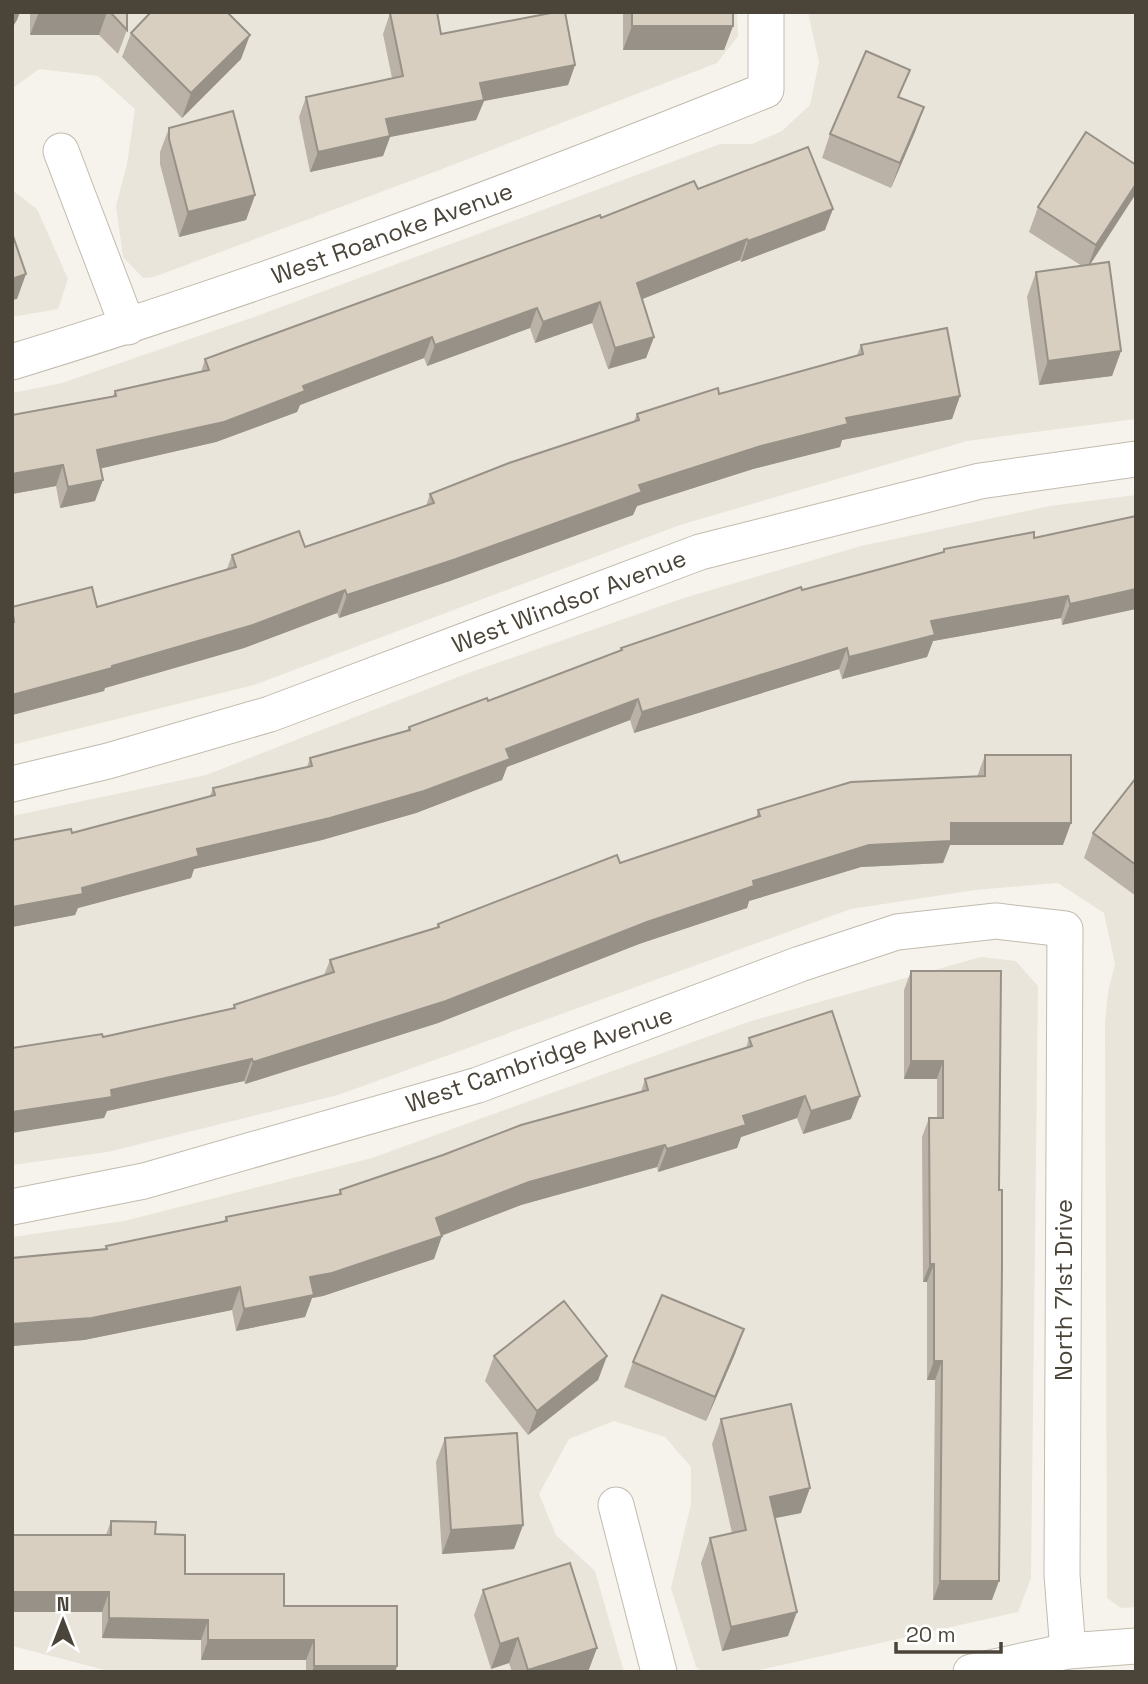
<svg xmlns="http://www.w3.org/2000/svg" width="1148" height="1684" font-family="'Space Grotesk',sans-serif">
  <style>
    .residential { fill: #eae5da }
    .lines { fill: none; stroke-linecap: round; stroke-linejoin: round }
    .minor-casing { stroke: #c2bbae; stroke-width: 37 }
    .minor { stroke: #fff; stroke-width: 35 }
    .wall { fill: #bab2a6 }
    .shaded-wall { fill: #979187 }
    .building { fill: #d8cfc1; stroke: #979187; stroke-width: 2 }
    .labels { text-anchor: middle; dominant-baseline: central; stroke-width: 7; stroke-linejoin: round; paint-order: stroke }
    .street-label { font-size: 24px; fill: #4b4439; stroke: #fff }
  </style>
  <rect width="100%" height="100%" fill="#f6f3ec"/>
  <g class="residential">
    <polygon points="12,12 737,12 738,36 717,63 437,171 154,277 143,278 123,257 116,206 127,164 135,109 98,76 39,69 12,89"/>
    <polygon points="808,12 1136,12 1136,419 967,441 680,525 254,685 12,745 12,393 62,383 254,317 720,144 752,144 782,131 810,105 819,62"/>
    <polygon points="12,190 37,209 68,279 58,309 12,317"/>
    <polygon points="1136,495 1136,1607 1121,1608 1107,1598 1105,1024 1108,992 1115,964 1104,913 1058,883 975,890 851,909 338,1095 108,1152 12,1165 12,816 206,775 471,672 684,598 861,546 1050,506"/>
    <polygon points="981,957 1016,961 1038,986 1031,1578 1018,1612 751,1672 703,1672 696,1667 671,1588 691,1504 691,1467 665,1437 614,1421 569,1439 539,1494 556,1535 595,1571 624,1672 113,1672 12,1646 12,1237 124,1221 372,1158 751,1021"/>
  </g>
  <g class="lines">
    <defs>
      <g id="minor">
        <polyline points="61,151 128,327"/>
        <path d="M12,362C268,284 518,189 766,90V12"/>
        <polyline points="12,784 108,761 270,714 700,552 980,481 1136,459"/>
        <polyline points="12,1207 144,1181 478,1085 800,964 897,932 996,921 1065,929 1062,1575 1068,1651"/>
        <polyline points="616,1505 659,1672"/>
        <polyline points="971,1672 1068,1651 1136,1646"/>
      </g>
    </defs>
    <use href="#minor" class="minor-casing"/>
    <use href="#minor" class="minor"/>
  </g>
  <g class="wall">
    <polygon points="30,12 127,12 127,30 118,54 99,35 30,35"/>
    <polygon points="623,12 733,12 733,26 724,50 623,50"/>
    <polygon points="390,13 441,34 575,65 568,85 484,101 476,120 390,137 383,156 310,172 299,117 306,97 392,78 383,34"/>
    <polygon points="131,33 241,59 182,118 122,57"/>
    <polygon points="924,107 915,132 891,188 822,158 830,134"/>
    <polygon points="169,128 255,195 246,220 179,237 160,164 160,152"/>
    <polygon points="698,189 825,230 741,262 740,260 642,299 654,337 646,358 608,369 592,323 535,343 530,328 427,366 424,358 300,405 297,412 216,442 101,468 95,501 60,508 56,486 12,494 12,415 113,396 115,391 201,372 205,359 601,218"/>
    <polygon points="1135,195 1090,265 1121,351 1112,376 1039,385 1027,297 1036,272 1082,266 1029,232 1038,207"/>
    <polygon points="861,345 960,396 952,419 842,440 840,447 753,469 637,506 633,515 447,582 339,618 337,613 244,648 105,688 104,691 12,715 12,607 97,607 227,569 232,555 305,547 426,506 430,494 634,421 637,414 719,394 857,355"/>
    <polygon points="1136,516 1062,625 1061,618 933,641 927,657 842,679 839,669 634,733 630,720 507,767 502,780 416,813 322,840 194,869 191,878 78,908 75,915 12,927 12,840 72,833 210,796 213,788 307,767 310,758 407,730 409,727 488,701 620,651 621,648 802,590 943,552 944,549 1034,538"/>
    <polygon points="985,755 1063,845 950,845 943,863 861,867 749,901 747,908 639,944 438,1023 245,1084 244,1081 107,1111 104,1118 103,1037 233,1008 234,1005 324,975 330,960 436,928 438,924 756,818 758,810 977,777"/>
    <polygon points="1136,778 1136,896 1084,858 1093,833"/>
    <polygon points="911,971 1001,971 992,1600 933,1600 935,1380 927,1380 927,1282 923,1282 922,1137 929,1118 937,1118 937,1079 904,1079 904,990"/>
    <polygon points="749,1038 851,1119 803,1134 797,1118 741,1137 737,1148 658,1172 657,1167 521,1205 442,1235 434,1259 323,1296 312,1298 305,1317 236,1331 232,1310 84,1340 12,1346 12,1258 105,1249 106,1246 224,1221 226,1217 338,1195 340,1190 641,1092 645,1079 746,1048"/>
    <polygon points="744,1329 735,1354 706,1421 624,1387 633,1362"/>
    <polygon points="494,1356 607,1356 598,1380 528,1435 485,1381"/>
    <polygon points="1136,1377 1136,1576 1135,1576"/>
    <polygon points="721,1419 801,1513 775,1518 788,1636 722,1651 701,1563 710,1538 732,1533 712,1444"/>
    <polygon points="445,1438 523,1525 514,1549 442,1554 436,1462"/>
    <polygon points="111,1521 155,1534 185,1574 284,1606 397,1666 395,1672 306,1672 306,1660 201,1660 201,1640 102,1638 102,1612 12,1612 106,1535"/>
    <polygon points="483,1590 588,1672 512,1672 509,1663 491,1669 474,1615"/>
  </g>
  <g class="shaded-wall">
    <polygon points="15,12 20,12 17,20 12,28 12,16"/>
    <polygon points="39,12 107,12 99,35 30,35"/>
    <polygon points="632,26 733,26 724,50 623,50"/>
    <polygon points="250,35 241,59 182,118 191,93"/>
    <polygon points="575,65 568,85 484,101 476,120 390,137 383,156 310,172 318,152 386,119 480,83"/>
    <polygon points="924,107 915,132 891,188 900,163"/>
    <polygon points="1136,184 1135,195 1087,269 1096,245"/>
    <polygon points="255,195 246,220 179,237 188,212"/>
    <polygon points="833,209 825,230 741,262 748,241"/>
    <polygon points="747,239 740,260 630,304 637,283"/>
    <polygon points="26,274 17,299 12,300 12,279"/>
    <polygon points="600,302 592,323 535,343 543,322"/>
    <polygon points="537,308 530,328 427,366 435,345"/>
    <polygon points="432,337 424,358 300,405 297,412 216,442 90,471 97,450 303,386"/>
    <polygon points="654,337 646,358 608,369 615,348"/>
    <polygon points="1121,351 1112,376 1039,385 1048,361"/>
    <polygon points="960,396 952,419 842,440 840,447 753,469 637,506 633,515 447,582 339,618 347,595 639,485 846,418"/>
    <polygon points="63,465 56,486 12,494 12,474"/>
    <polygon points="103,480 95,501 60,508 68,487"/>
    <polygon points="1136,589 1136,609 1062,625 1070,604"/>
    <polygon points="345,590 337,613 244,648 105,688 104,691 12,715 12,695 112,666"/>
    <polygon points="1068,596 1061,618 933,641 927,657 842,679 849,657 931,621"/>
    <polygon points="847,648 839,669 634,733 642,712"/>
    <polygon points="638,699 630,720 507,767 502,780 416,813 322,840 194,869 191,878 78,908 75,915 12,927 12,907 82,888 197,849 506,749"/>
    <polygon points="951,823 1071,823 1063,845 950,845 943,863 861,867 749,901 747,908 639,944 438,1023 245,1084 253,1062 753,881 869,845"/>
    <polygon points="252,1059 244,1081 107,1111 104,1118 12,1133 12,1112"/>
    <polygon points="911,1061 943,1061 937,1079 904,1079"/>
    <polygon points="805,1096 797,1118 741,1137 737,1148 658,1172 667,1149 743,1116"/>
    <polygon points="860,1096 851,1119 803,1134 811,1111"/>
    <polygon points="665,1145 657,1167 521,1205 428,1241 436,1218 529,1182"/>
    <polygon points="442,1236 434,1259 323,1296 312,1298 305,1317 236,1331 244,1309 310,1277"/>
    <polygon points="930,1264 934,1264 927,1282 923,1282"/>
    <polygon points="240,1287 232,1310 84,1340 12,1346 12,1324"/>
    <polygon points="744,1329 735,1354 706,1421 715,1397"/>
    <polygon points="607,1356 598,1380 528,1435 537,1411"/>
    <polygon points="934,1361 942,1361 935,1380 927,1380"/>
    <polygon points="810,1488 801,1513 761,1521 770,1497"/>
    <polygon points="523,1525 514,1549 442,1554 451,1530"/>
    <polygon points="940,1581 999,1581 992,1600 933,1600"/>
    <polygon points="12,1592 109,1592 102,1612 12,1612"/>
    <polygon points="797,1612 788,1636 722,1651 731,1627"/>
    <polygon points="109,1618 208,1620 201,1640 102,1638"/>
    <polygon points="518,1638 509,1663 491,1669 500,1644"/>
    <polygon points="208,1640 314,1640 306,1660 201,1660"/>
    <polygon points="597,1648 588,1672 527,1672 528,1670"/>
    <polygon points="314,1666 397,1666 395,1672 312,1672"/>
  </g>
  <g class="building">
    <polygon points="110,12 127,12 127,30"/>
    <polygon points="151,12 227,12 250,35 191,93 131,33"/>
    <polygon points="396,12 437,12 441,34 556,12 565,12 575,65 480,83 484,100 386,119 390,136 318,152 306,97 403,76 390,13"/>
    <rect x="632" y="12" width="101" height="14"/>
    <polygon points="866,51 910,70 898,97 924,107 900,163 830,134"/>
    <polygon points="233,111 255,195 188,212 169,139 169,128"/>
    <polygon points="1086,132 1136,165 1136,184 1096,245 1038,207"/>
    <polygon points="808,147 833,209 748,241 747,239 637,283 654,337 615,348 600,302 543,322 537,308 435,345 432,337 303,386 305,391 224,422 97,450 103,480 68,487 63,465 12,474 12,415 116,396 115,391 209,370 205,359 600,215 601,218 694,181 698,189"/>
    <polygon points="12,233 26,274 12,279"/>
    <polygon points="1109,262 1121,351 1048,361 1036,272"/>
    <polygon points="947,328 960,396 846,418 848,424 761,446 639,485 642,492 456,559 347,595 345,590 253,625 112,666 112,668 12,695 12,622 14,622 12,607 92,587 97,607 236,567 232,555 299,531 305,547 434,503 430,494 509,463 639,420 637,414 718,388 719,394 863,354 861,345"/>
    <polygon points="1136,516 1136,589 1070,604 1068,596 931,621 935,635 849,657 847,648 642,712 638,699 506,749 510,759 424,791 330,818 197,849 199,856 82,888 83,894 12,907 12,840 71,829 72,833 215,795 213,788 312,766 310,758 410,730 409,727 487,698 488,701 622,650 621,648 801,587 802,590 944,552 944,549 1034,532 1034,538"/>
    <polygon points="985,755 1071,755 1071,823 951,823 951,841 869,845 753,881 754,886 647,922 446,1001 253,1062 252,1059 111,1090 112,1097 12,1112 12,1048 102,1034 103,1037 235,1008 234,1005 334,972 330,960 439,927 438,924 617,855 620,863 760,816 758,810 851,782 985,776"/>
    <polygon points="1136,778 1136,865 1093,833"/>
    <polygon points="911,971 1001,971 999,1190 1002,1190 1002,1264 999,1581 940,1581 942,1361 934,1361 934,1264 930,1264 929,1118 943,1118 943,1061 911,1061"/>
    <polygon points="832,1011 860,1096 811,1111 805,1096 743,1116 746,1125 667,1149 665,1145 529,1182 436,1218 442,1236 332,1273 310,1277 314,1295 244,1309 240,1287 92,1318 12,1324 12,1258 107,1249 106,1246 227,1221 226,1217 341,1194 340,1190 443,1155 521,1125 648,1090 645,1079 752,1046 749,1038"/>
    <polygon points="662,1295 744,1329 715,1397 633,1362"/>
    <polygon points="564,1301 607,1356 537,1411 494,1356"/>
    <polygon points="791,1404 810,1488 770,1497 797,1612 731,1627 710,1538 746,1530 721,1419"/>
    <polygon points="517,1433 523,1525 451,1530 445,1438"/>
    <polygon points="111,1521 156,1522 155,1534 185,1535 185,1574 284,1574 284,1606 397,1606 397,1666 314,1666 314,1640 208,1640 208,1620 109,1618 109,1592 12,1592 12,1535 111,1535"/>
    <polygon points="570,1563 597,1648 528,1670 518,1638 500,1644 483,1590"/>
  </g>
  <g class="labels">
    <g class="street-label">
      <text transform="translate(392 233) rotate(-20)">West Roanoke Avenue</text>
      <text transform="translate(569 601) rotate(-21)">West Windsor Avenue</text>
      <text transform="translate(539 1059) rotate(-19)">West Cambridge Avenue</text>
      <text transform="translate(1063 1290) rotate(-90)">North 71st Drive</text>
    </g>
  </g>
  <rect width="1148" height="1684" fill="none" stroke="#4b4439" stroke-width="28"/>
  <g transform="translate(63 1621)" stroke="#ffffff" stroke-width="5" paint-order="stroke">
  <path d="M0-5L12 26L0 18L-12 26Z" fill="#4b4439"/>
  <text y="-10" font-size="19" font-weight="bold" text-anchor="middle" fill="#4b4439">N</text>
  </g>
  <path d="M896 1642v10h105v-10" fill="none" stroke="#4b4439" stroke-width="3.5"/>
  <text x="906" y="1642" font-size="21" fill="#4b4439" stroke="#ffffff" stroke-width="5" paint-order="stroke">20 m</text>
</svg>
